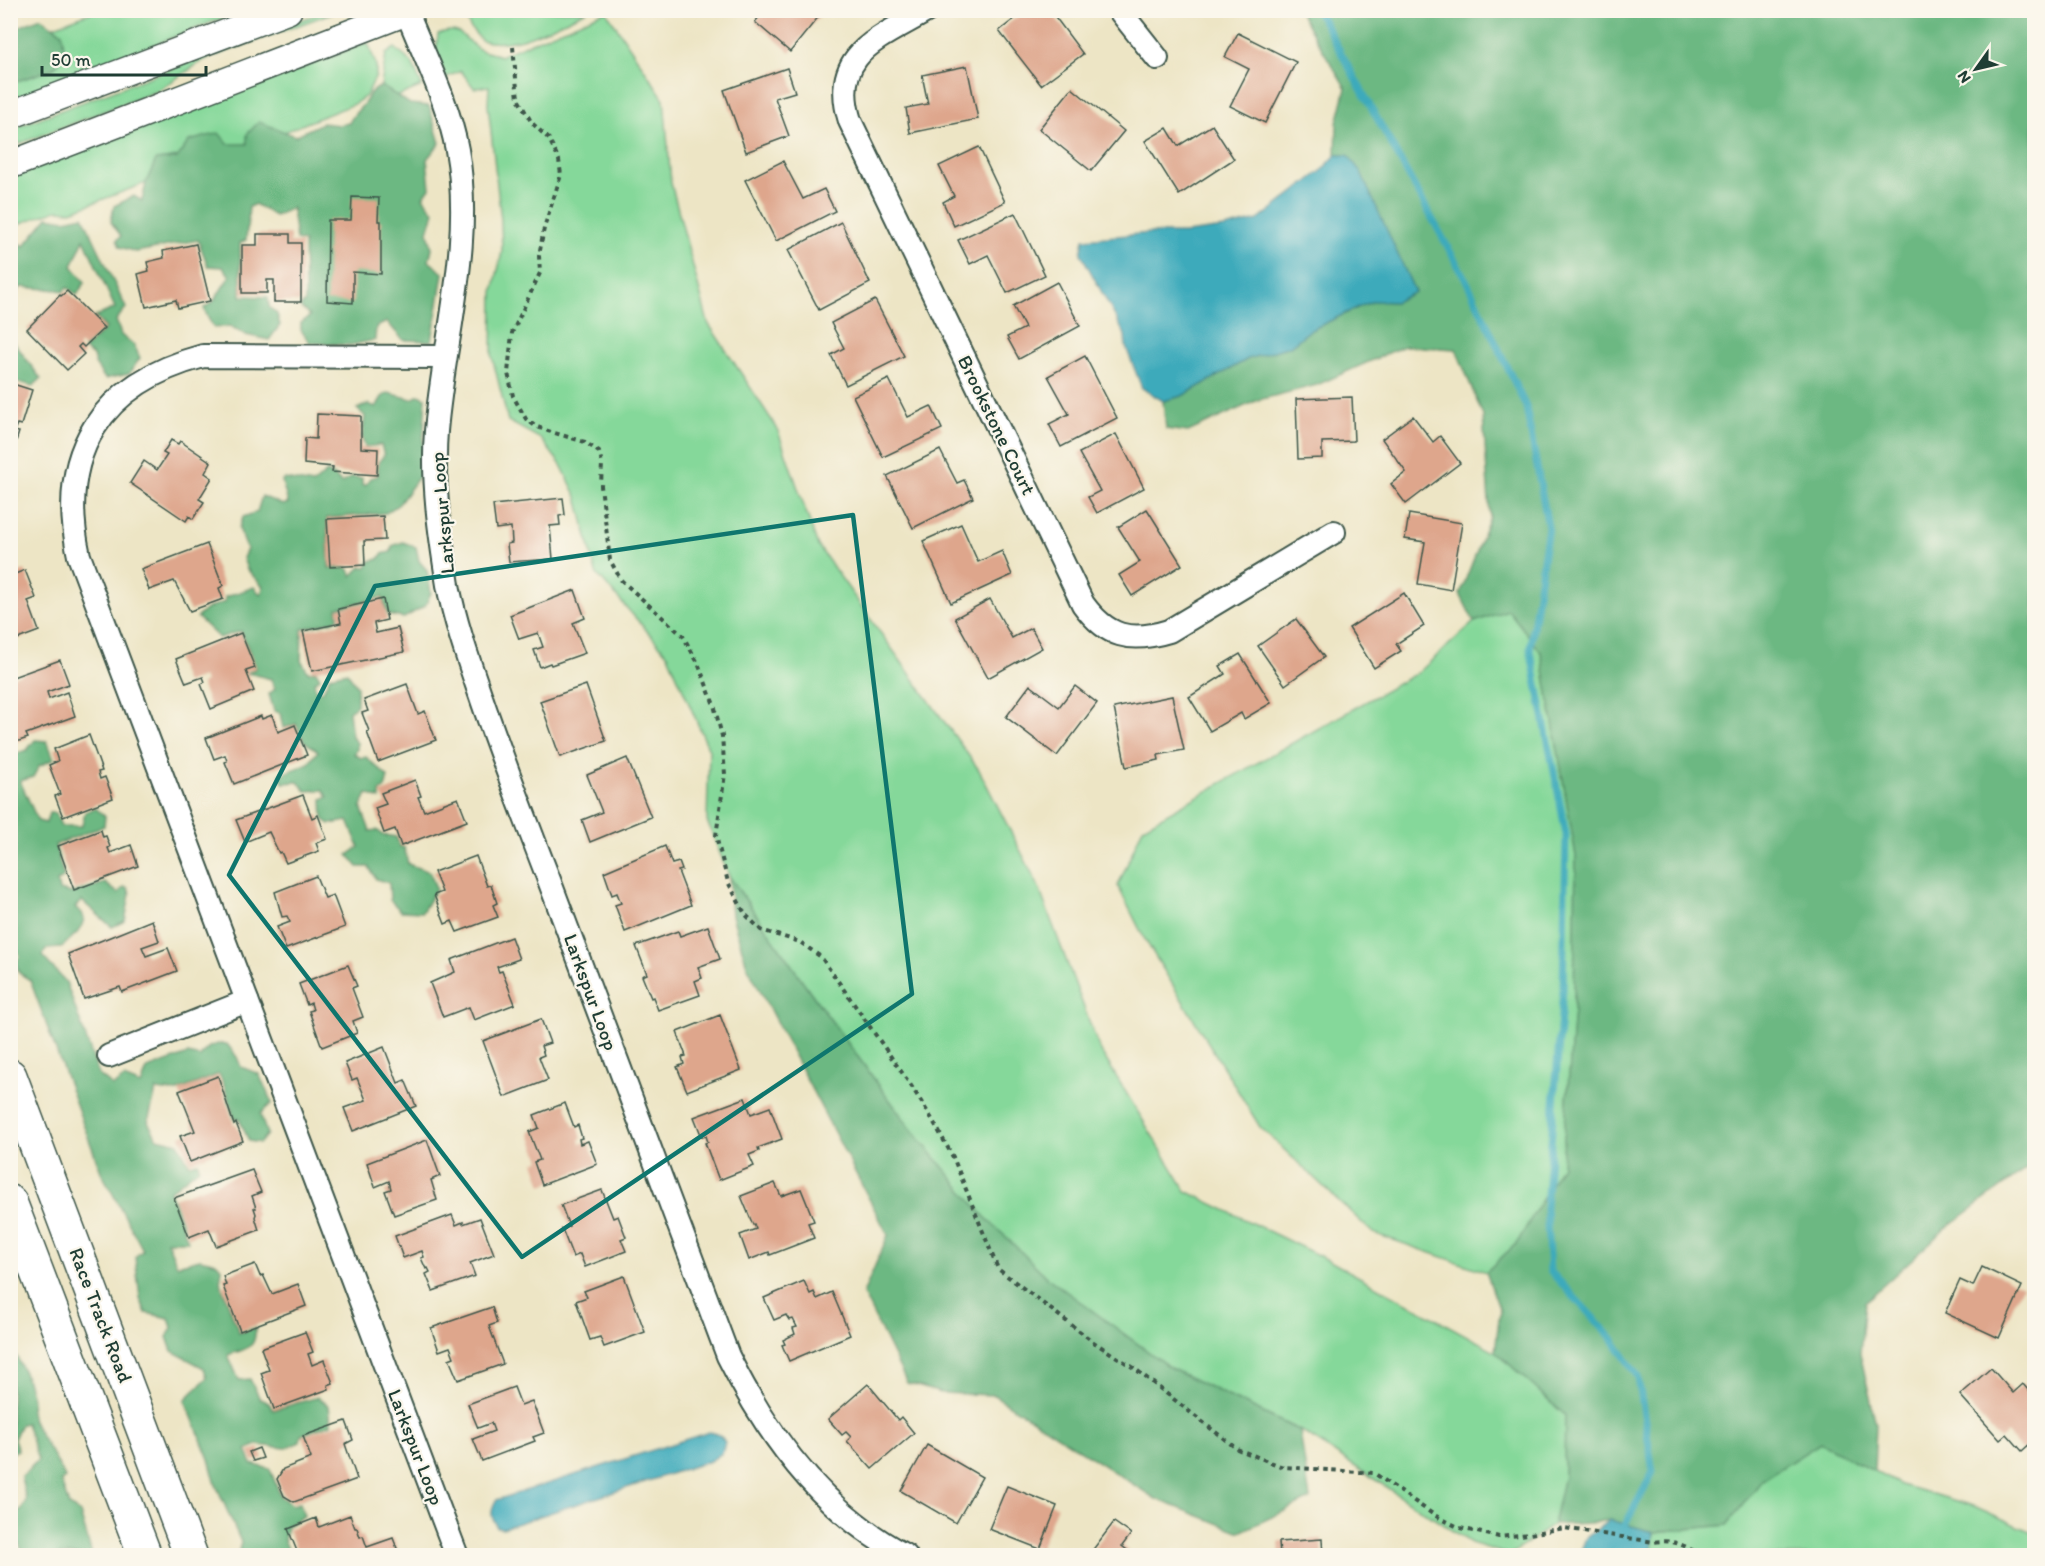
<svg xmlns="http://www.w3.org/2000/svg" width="2045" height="1566" font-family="Itim,sans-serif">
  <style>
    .green { fill: #85d89a; stroke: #528a67; stroke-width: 1.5 }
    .forest { fill: #6cb882; stroke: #467a5b; stroke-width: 1.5 }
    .water { fill: #3caabb; stroke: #2e7478; stroke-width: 1.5 }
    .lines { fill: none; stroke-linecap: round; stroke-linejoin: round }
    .stream { stroke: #3caabb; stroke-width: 7 }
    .building { fill: #dea68c }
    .minor-casing { stroke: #3e564a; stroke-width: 26 }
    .tertiary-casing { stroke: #3e564a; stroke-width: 30 }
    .primary-casing { stroke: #3e564a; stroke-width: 36 }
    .path { stroke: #3e564a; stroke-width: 4; stroke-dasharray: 4.5 4.5; stroke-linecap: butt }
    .minor { stroke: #fff; stroke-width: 22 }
    .tertiary { stroke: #fff; stroke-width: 27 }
    .primary { stroke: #fff; stroke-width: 33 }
    .marked { fill: none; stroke: #0f766e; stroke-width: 4.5; stroke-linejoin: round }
    .labels { text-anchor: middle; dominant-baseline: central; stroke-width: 4.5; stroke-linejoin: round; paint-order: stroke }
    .street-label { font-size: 20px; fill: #1f3d34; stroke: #fbf7ec }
  </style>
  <rect width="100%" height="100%" fill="#fbf7ec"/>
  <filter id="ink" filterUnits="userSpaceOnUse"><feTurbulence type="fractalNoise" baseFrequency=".0167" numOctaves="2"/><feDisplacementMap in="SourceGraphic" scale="12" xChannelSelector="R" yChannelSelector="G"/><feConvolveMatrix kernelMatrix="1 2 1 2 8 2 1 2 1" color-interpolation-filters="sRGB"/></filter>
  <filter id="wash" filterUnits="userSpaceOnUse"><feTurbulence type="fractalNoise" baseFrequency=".008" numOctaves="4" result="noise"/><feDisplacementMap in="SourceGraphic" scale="24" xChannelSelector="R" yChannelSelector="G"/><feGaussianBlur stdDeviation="1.35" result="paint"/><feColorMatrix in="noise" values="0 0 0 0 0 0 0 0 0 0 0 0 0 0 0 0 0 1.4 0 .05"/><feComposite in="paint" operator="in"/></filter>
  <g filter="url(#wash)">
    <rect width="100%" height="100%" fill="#ede5c5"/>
    <g class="green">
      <polygon points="95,11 241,11 11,100 11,83 53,69 62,33 54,26"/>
      <polygon points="325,11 337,11 204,60 157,91 11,147 11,129"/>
      <path d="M463,11V10L587,11C556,24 515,51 481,40L470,27Z"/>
      <path d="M606,11L664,99L671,183L708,323L777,428L818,546L979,770L1037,883L1100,1050L1186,1191L1330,1261L1495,1351L1565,1415L1564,1476L1553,1525L1510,1555L1471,1543L1301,1431L1172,1369L1049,1279L983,1215L911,1129L816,1000L729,876L707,821L709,750L668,655L596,573L577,497L561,465L541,439L508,421L492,356L493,292L502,252L501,220L488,105L489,86L474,88L461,71L445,78L436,51L438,34C463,24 463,41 481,50C486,53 494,53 500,56Z"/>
      <path d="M368,43L376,65V76L366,96L354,104L284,132L259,122L247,144C216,144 187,158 156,160L146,183L80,208L71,211L57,210L11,227V178L336,55L361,44Z"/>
      <polygon points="395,48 412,63 422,86 396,97 381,86 386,54"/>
      <polygon points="1508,609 1541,652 1576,856 1574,1010 1562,1165 1517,1243 1486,1272 1373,1233 1260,1127 1144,938 1118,886 1143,827 1419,672 1474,622"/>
      <polygon points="1820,1443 1901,1485 1974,1506 2034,1533 2034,1555 1651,1556 1654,1532 1727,1525 1762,1480"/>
    </g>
    <g class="forest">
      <polygon points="1299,11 2034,11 2034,1163 1945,1229 1865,1302 1860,1353 1876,1424 1874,1471 1820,1443 1762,1480 1727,1525 1654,1532 1609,1520 1590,1523 1553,1525 1564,1476 1565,1415 1495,1351 1500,1311 1486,1272 1517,1243 1562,1165 1574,1010 1576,856 1541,652 1508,610 1474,622 1460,594 1490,517 1483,416 1456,349 1404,346 1317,385 1258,400 1188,432 1166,429 1163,401 1182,396 1248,359 1290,346 1309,331 1361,306 1374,301 1395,302 1415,292 1348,155 1336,155 1337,123 1346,88"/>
      <polygon points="41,18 62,33 65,55 53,69 11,83 11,30"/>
      <path d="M381,86L410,104L429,106L440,143L427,159L430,188L423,197L434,212L428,232L432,248L429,261L443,273L432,341L403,340L387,322L376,327L375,340L351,345L310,343L301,330V323L310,316L300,307L305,302L304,242L296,240L292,208L275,216L255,204L249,207L246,240L240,243L241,296L268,297L269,307L277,314L280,325L269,340L246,335L230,326L214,328L208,318L204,308L213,302L230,276L223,267L208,266L198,240L136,252L120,247L117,240L121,236L111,222L114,206L134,196L142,201L146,183L156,160L177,158L189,141L219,133L228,144H247V134L259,122L295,136L322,123L339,125L349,123C356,109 365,107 370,93Z"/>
      <polygon points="83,216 126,308 116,320 121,335 134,345 140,358 129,374 105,379 95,364 93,356 84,349 106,328 95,317 115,308 84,239 72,266 85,282 77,295 67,287 63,292 59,290 21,287 12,297 11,304 11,239 24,246 48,217 65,220"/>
      <polygon points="11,334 13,341 41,379 33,386 11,380"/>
      <polygon points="388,393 412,399 419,395 426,398 421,474 399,504 386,513 327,518 329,568 348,568 352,576 361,567 367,567 370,561 379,559 382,554 391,552 392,546 403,542 416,547 419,561 427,570 431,593 425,606 404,618 388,615 382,597 337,608 338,618 334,621 302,629 301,660 308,672 316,671 320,678 314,682 316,691 323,691 330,676 347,672 357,686 357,705 349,711 352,737 357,743 357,750 354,754 361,758 366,757 388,777 385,788 380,792 380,799 367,794 361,807 370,831 377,830 383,835 396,837 400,847 404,847 408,864 430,872 436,889 422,912 401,911 390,900 389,883 376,879 369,867 358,867 348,855 359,847 348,821 330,824 323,819 322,799 328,797 324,790 306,791 298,782 283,783 280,775 309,763 318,751 304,741 296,724 283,728 280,713 274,711 269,694 275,689 271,679 248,673 256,668 241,631 219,638 197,617 208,608 225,602 225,597 254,587 261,595 263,587 247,569 243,558 247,549 239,528 243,517 257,512 262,496 283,505 288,503 282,481 285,479 313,484 327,472 335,476 341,483 352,477 362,478 362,485 366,485 370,478 378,476 378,463 384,455 381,445 365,447 362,438 365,416 357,409 368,404 376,407 382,397"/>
      <path d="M35,740L47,741L54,759L39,766L33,777L20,781L38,821L46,823L49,813H56L61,826H82L85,812L95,808L105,816L104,826L55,845L64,877L57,882L59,890L72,893L105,883L118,893L124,887L128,888L130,894L125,921L112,927L82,901L75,907L82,913L84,919L80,930L61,948L46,949L42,956L66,982L99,1075L113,1086L124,1078L141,1085L147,1069L188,1054L200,1057C207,1046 214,1043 227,1044L237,1057L241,1067L259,1074L272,1103L260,1114L267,1134L260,1143L249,1141L239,1119L235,1120C228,1103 228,1091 219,1074L175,1092L156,1090L148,1122L157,1138L178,1143L189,1164L198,1162L199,1168L170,1191L188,1241H167L177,1265L200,1259L217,1263L222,1269L220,1282L239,1333L255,1328C257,1349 245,1349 228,1355L239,1380L250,1379L260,1399L269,1403L273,1410L318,1397L329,1406L331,1424L301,1435L300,1442L286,1448L257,1445L246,1450L252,1464L270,1469L281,1497L292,1505L300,1503L304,1516L287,1526L284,1540L291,1555H238L241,1542L216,1485L209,1459L185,1400L207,1378L204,1368L172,1351L167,1337L172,1328L169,1318L146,1313L140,1298L135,1257L143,1250L101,1172L30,980L19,973L16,963L20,956L10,935L11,755L27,750Z"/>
      <polygon points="729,876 816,1000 911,1129 983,1215 1049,1279 1172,1369 1300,1431 1310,1499 1240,1532 1156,1499 994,1395 941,1393 907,1383 863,1294 888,1235 747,966 732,915"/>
      <path d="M11,1350C19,1355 32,1392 32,1402C32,1407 29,1411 31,1416C39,1438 56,1456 65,1478L61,1481L69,1506L80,1513L92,1555H24L11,1526V1509L21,1511L26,1500L21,1477L38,1460L26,1423L21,1424L14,1439L18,1450L11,1453Z"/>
    </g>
    <g class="water">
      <polygon points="1336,155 1348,155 1360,171 1415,292 1395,302 1374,301 1361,306 1309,331 1290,346 1248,359 1182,396 1163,401 1142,388 1126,347 1125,335 1081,254 1084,239 1150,233 1186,233 1224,228 1258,220 1320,172"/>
      <path d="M709,1432C717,1433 721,1435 725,1442L722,1453L710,1461L503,1528L497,1527C491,1517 490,1511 496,1500Z"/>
      <polygon points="1609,1520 1654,1532 1651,1555 1579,1555 1586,1538"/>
    </g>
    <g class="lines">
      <polyline class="stream" points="1315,10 1323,20 1467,282 1526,407 1548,527 1530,648 1566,834 1563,989 1546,1208 1550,1271 1611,1337 1638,1377 1653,1472 1625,1525"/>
    </g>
    <g id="blocks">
      <g class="building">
        <polygon points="765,10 824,10 790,52 755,22"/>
        <polygon points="1026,10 1050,10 1083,54 1041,85 999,31"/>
        <polygon points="1238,33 1296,62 1265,123 1230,106 1249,69 1225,57"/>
        <polygon points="967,66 978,119 910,133 906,108 928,104 922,75"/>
        <polygon points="787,68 795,92 775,98 789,136 746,152 724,90"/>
        <polygon points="1072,88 1124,131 1091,171 1039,129"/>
        <polygon points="1212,125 1234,159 1179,195 1145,141 1167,128 1178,146"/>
        <polygon points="979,147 1005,202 954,226 943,202 954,196 939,166"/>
        <polygon points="783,161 803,199 824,189 835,211 776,241 745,180"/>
        <polygon points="352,197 379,198 378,221 381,221 381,274 353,272 353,303 327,301 328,220 351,220"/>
        <polygon points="1015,213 1045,275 1007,293 988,255 970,264 958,240"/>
        <polygon points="841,222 870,283 819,310 788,250"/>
        <polygon points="257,234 290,234 290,243 301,243 301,302 274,302 274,280 267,280 267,293 242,293 242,245 257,245"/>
        <polygon points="196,244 210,301 178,308 176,300 146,307 138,274 149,271 147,262 164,258 163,251"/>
        <polygon points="1057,282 1080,326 1019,359 1007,337 1025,328 1013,306"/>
        <polygon points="67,291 104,328 84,347 81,344 78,347 84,354 67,370 27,329 60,295 61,296"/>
        <polygon points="875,300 904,356 846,385 831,355 844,348 831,323"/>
        <polygon points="1085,356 1117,418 1061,447 1049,424 1069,414 1048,376"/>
        <polygon points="889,379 908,417 931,406 942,429 883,457 853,396"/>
        <polygon points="10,383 32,390 21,425 17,424 14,431 19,432 11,457"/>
        <polygon points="1352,397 1354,441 1322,442 1322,458 1298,459 1296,399"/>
        <polygon points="317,414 361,416 361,448 378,449 377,475 332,472 333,467 304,464 305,438 316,439"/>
        <polygon points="1413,416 1433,442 1440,436 1460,463 1406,504 1391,484 1406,472 1382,439"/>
        <polygon points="1116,434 1144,488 1097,513 1088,497 1100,491 1079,453"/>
        <polygon points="171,440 178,444 180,441 211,462 205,473 212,478 199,499 204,502 193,519 189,516 186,521 130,483 144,461 157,470 167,455 163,453"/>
        <polygon points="940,450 957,483 964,480 973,498 913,528 887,476"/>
        <polygon points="563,498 565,515 559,516 560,525 550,526 553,559 509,562 507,544 512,543 511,527 496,529 493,505"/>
        <polygon points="1147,509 1182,565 1132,596 1119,575 1140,562 1118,527"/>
        <polygon points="1409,514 1462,523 1451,590 1418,584 1425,542 1405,539"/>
        <polygon points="383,516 385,540 364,541 365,565 330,567 327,519"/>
        <polygon points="961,524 978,562 1002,551 1012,575 951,603 923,541"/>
        <polygon points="207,544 223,586 219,588 223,599 190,611 174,581 149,590 141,569"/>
        <polygon points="25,570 36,598 28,601 39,631 10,642 10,576"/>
        <polygon points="575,590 585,618 573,623 585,653 551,665 550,663 540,667 534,650 543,647 538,633 519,639 510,615"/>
        <polygon points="1404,593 1424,626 1396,644 1401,651 1374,668 1349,628"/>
        <polygon points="383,599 387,620 374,623 376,633 398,628 404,652 312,671 303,631 341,623 338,609"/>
        <polygon points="990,599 1012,638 1031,628 1042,648 988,678 955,618"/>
        <polygon points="1296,619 1324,657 1285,685 1258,646"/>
        <polygon points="241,633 255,668 246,671 254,691 211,709 201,684 205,682 203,677 186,683 176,659"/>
        <polygon points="1240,654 1271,703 1244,719 1241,713 1210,731 1189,697 1225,674 1220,666"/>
        <polygon points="60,660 69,684 47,692 49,699 67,692 75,716 26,734 28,738 10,744 10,678"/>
        <polygon points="407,684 418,714 425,711 436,740 378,762 367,732 369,731 362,713 368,711 364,700"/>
        <polygon points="586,685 606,741 560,757 540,701"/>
        <polygon points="1030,685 1059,707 1075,686 1097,703 1057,756 1006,717"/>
        <polygon points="1172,696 1184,750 1158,755 1159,760 1126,767 1114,708"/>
        <polygon points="272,715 278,732 295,725 307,755 234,784 225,762 227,761 225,755 214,759 206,738 261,716 262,719"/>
        <polygon points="89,735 102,771 98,772 100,779 105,777 113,798 63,817 55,796 60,794 49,765 58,761 54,749"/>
        <polygon points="627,758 651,817 590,842 582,820 602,812 587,775"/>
        <polygon points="415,780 421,796 418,797 424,811 458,798 467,821 401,846 395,829 384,833 375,808 386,804 381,793"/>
        <polygon points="303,795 312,818 318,815 327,839 316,843 319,851 286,863 281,852 279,853 269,832 245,842 236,820"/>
        <polygon points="101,830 103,837 106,836 110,847 108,848 110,853 131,845 138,866 74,890 58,846"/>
        <polygon points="665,846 672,864 679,862 682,870 678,871 691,905 625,932 615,905 621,903 617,893 612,895 604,872"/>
        <polygon points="476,856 487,886 491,885 497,903 493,905 498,917 457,932 452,921 445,924 434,895 442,892 434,872"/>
        <polygon points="316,876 325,898 333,895 345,927 286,949 277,927 290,922 287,916 282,917 275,892"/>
        <polygon points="152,920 159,941 142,947 146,956 168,948 177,971 122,992 120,987 84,999 68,954"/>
        <polygon points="708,926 720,959 698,967 702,978 695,981 700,995 658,1010 653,997 651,998 642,976 647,974 636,946 678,931 680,936"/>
        <polygon points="511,937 519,959 497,967 499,972 502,971 515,1004 474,1020 469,1007 443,1017 430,983 455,972 451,960"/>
        <polygon points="348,965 357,986 352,988 363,1017 353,1021 357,1033 322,1047 309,1011 313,1010 311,1003 307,1005 299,984"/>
        <polygon points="720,1015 741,1070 687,1091 677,1067 684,1064 682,1057 686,1056 677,1032"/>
        <polygon points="541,1019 550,1043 541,1046 544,1055 539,1057 548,1080 504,1097 483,1041"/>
        <polygon points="384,1047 398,1083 405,1080 416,1106 353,1131 344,1108 366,1100 357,1078 352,1080 345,1063"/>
        <polygon points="218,1076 234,1125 236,1123 243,1141 190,1162 180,1136 195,1131 179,1091"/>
        <polygon points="745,1098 751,1114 770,1107 782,1139 758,1148 759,1151 749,1155 754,1166 719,1180 705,1143 708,1142 706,1136 702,1137 694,1117"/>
        <polygon points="565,1103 574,1127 578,1125 582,1138 579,1139 580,1144 588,1141 597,1164 542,1185 534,1162 540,1160 529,1132 539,1128 534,1115"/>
        <polygon points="427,1140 440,1176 431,1180 437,1200 394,1215 385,1191 391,1189 389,1181 375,1187 367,1163"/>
        <polygon points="252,1170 261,1192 252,1196 256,1208 254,1208 256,1214 255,1217 259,1230 216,1246 209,1229 189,1237 174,1198"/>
        <polygon points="775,1183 781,1196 801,1189 814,1221 808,1223 814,1238 770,1255 769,1252 749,1260 740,1235 756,1229 754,1224 753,1225 741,1196"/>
        <polygon points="602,1190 613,1218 618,1216 626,1237 621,1239 626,1251 585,1267 580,1254 573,1257 562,1229 569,1226 561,1205"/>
        <polygon points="452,1215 456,1225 463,1222 463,1224 480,1218 494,1254 470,1263 475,1276 433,1291 426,1274 430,1272 428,1268 426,1269 421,1258 424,1257 422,1251 403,1258 395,1236"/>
        <polygon points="255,1264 260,1276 263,1275 272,1294 298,1284 306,1306 240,1331 223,1286 226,1285 223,1276"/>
        <polygon points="1982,1267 2022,1286 1999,1338 1945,1313 1960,1280 1973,1286"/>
        <polygon points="624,1276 645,1332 604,1347 600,1337 590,1340 576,1301 587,1297 584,1291"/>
        <polygon points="804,1281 810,1294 814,1292 817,1299 832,1292 850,1335 789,1361 782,1345 785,1344 783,1340 795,1334 793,1328 797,1327 793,1319 789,1320 786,1315 774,1320 764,1298"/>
        <polygon points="492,1307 497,1323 489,1326 503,1364 458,1380 449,1359 454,1357 450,1347 439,1351 431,1328"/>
        <polygon points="305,1332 313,1352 308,1354 312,1365 324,1360 333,1383 328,1385 329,1389 274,1409 261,1373 269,1370 261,1348"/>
        <polygon points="1991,1368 2013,1393 2023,1384 2034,1397 2034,1440 2022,1451 2007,1434 2000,1440 1960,1395"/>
        <polygon points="868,1384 898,1420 901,1417 914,1433 872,1469 847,1441 851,1437 846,1432 842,1435 828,1419"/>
        <polygon points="514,1387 521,1405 532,1401 544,1433 533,1437 535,1441 482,1461 473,1439 494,1431 491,1423 478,1428 468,1404"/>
        <polygon points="346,1421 353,1440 345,1444 357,1479 294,1502 284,1496 277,1479 283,1469 311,1458 303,1436"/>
        <polygon points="927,1445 982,1477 956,1523 901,1491"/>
        <polygon points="259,1448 263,1458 253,1461 249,1452"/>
        <polygon points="1007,1486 1057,1506 1040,1549 989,1529"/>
        <polygon points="350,1515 355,1528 357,1528 360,1537 363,1536 367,1547 393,1538 400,1556 299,1556 288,1529 316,1518 319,1527"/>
        <polygon points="1114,1522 1131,1534 1122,1546 1135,1556 1088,1556"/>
        <polygon points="11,1534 19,1556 11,1556"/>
        <polygon points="1322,1539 1323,1556 1280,1556 1279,1542"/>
      </g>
    </g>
  </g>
  <g filter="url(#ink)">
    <use href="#blocks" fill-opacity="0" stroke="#3e564a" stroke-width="1.5"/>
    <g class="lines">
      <defs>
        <g id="minor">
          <path d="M406,10C424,56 448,101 457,150C474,243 444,338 436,431C432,482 440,535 448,585C455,622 468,659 480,694C501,756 525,818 549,880C609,1038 668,1198 728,1356C768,1437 824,1513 906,1556"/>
          <path d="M928,10C879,39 829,53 850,121L1083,604C1107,637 1130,643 1169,631L1334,532"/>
          <polyline points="1119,10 1157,58"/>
          <path d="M445,357L203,356C102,383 56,452 79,556L457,1556"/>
          <polyline points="109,1056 247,1001"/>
        </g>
        <g id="tertiary">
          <polyline points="10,115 288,10"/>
          <polyline points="10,165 411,10"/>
        </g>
        <g id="primary">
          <polyline points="10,1076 191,1556"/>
          <polyline points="10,1202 145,1556"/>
        </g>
      </defs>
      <use href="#minor" class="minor-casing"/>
      <use href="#tertiary" class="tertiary-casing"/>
      <use href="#primary" class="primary-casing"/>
      <path class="path" d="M513,47L518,99L532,123L549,139L559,160L561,175L544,228L539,256L540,273L512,333L508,373L513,396L526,419L535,426L548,431L585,442L599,452L602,463L601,486L610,560L621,580L683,636L698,663L714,705L722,736L725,774L716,836L728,882L745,914L761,930L800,942L821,957L910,1084L932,1119L953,1157L998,1269L1095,1343L1134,1368L1237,1449L1283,1467L1374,1473L1434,1515L1460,1528L1499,1537L1530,1534L1564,1528L1654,1542C1673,1539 1685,1545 1701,1556"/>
      <use href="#minor" class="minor"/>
      <use href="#tertiary" class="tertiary"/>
      <use href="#primary" class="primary"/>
    </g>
  </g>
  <path class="marked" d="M853,515L912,994L522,1257L229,875L375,586Z"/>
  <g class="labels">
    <g class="street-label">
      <text transform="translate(997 425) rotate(64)">Brookstone Court</text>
      <text transform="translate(442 513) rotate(-95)">Larkspur Loop</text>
      <text transform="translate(591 992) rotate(70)">Larkspur Loop</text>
      <text transform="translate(101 1315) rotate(69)">Race Track Road</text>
      <text transform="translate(416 1447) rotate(69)">Larkspur Loop</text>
    </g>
  </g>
  <rect width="2045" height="1566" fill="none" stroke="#fbf7ec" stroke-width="36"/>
  <g transform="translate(1976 69) rotate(236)" stroke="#fbf7ec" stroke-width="4.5" paint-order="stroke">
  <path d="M0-4.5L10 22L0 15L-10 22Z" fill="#1f3d34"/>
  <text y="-9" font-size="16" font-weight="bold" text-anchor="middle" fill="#1f3d34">N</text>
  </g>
  <path d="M42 66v9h164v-9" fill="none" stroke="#1f3d34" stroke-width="3"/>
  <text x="51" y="66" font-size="18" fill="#1f3d34" stroke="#fbf7ec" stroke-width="4.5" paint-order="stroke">50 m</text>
</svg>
